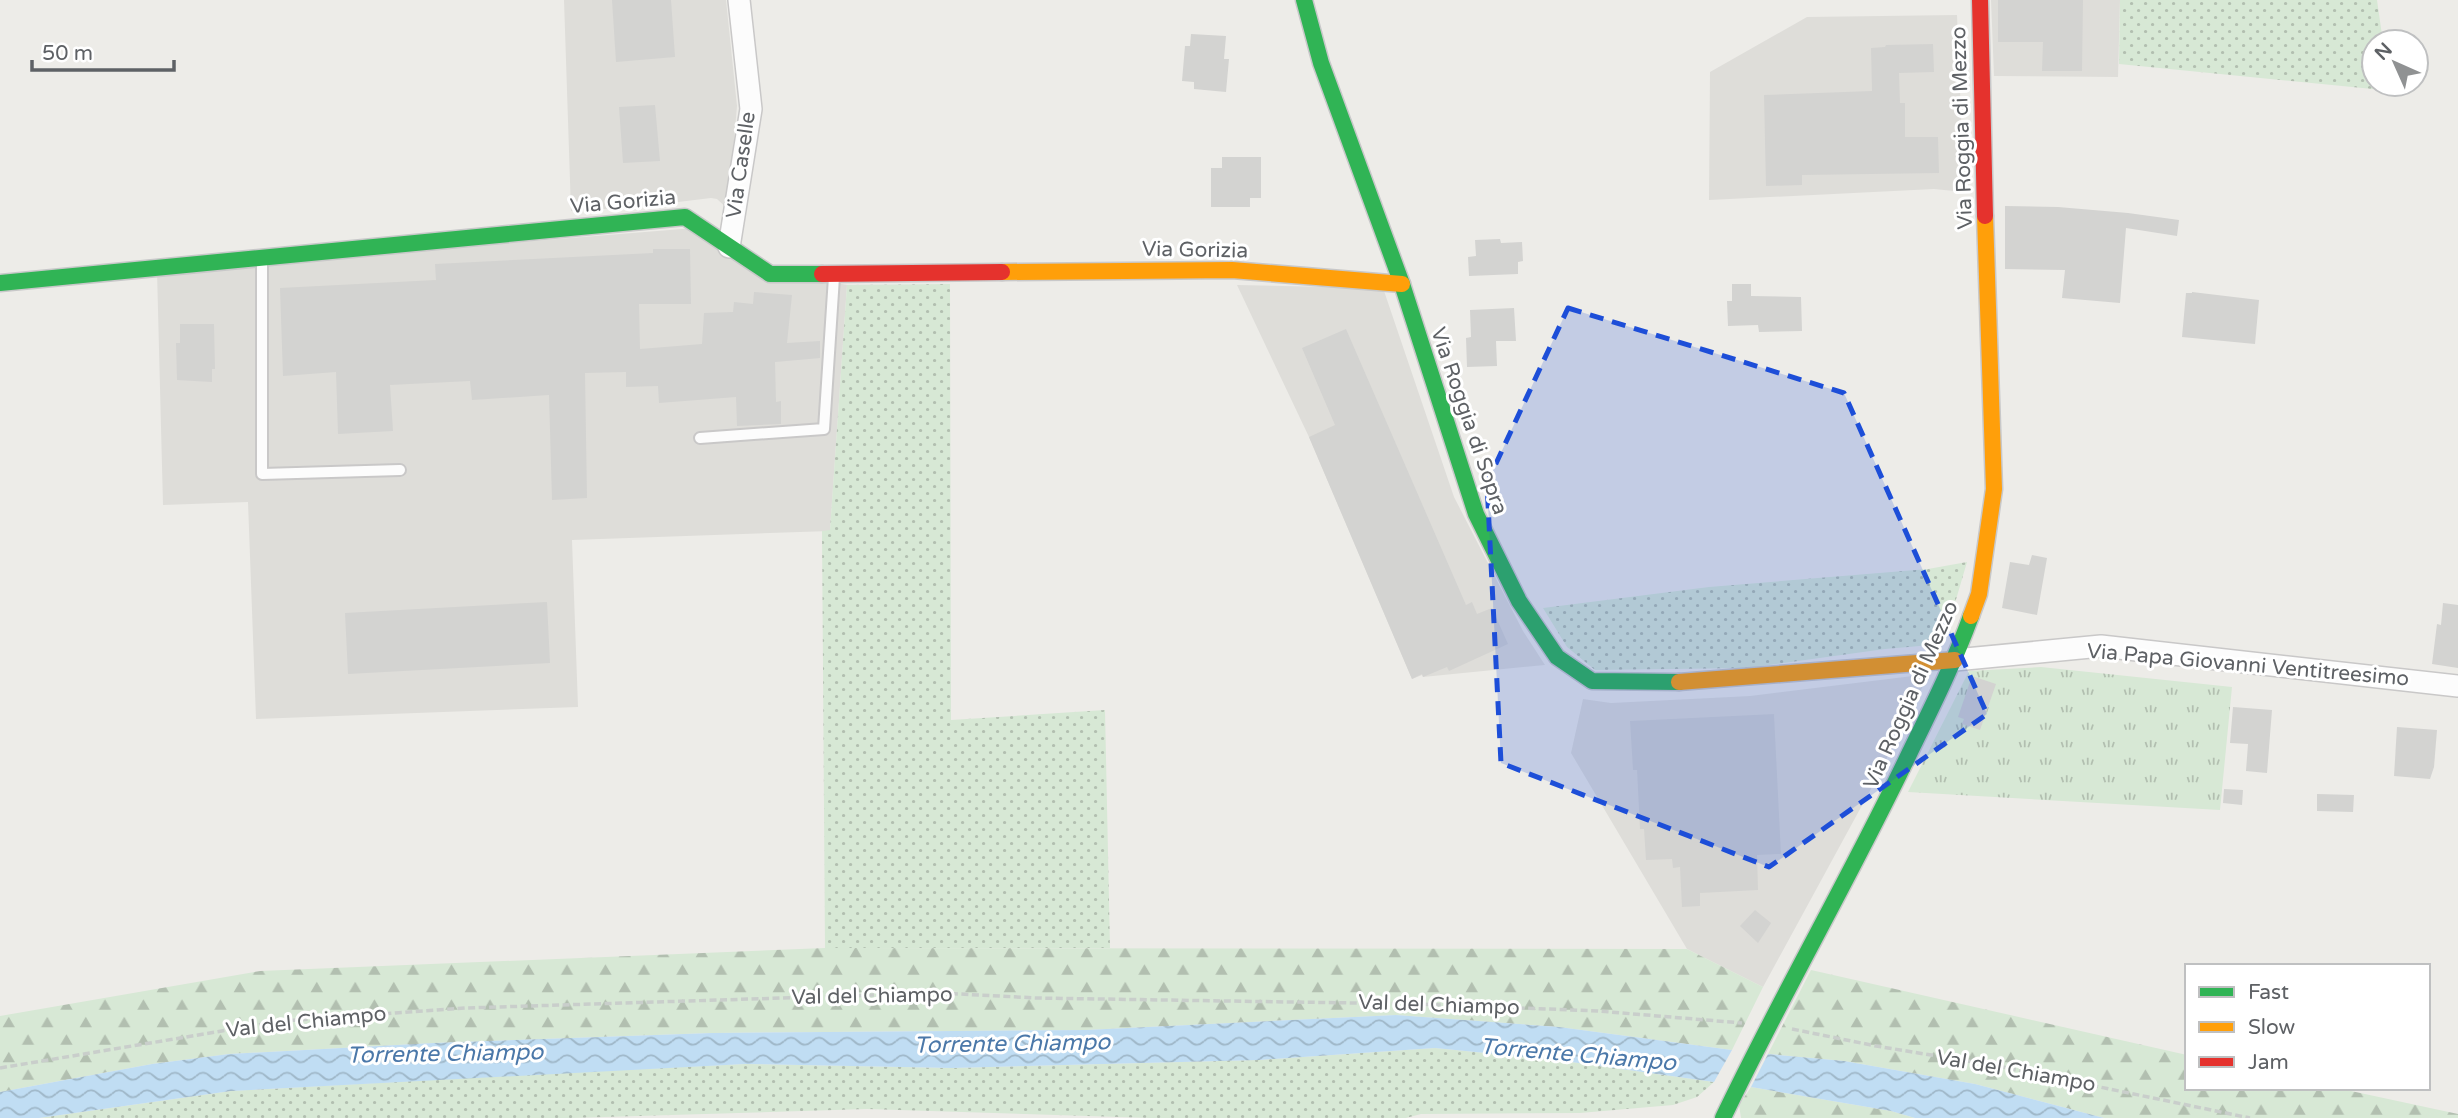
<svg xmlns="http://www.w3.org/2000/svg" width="2458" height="1118" font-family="'Varela Round',sans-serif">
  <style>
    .industrial { fill: #deddd9 }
    .grass { fill: url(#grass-dots) }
    .forest { fill: url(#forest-firs) }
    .park { fill: url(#park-tufts) }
    .water { fill: url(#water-waves) }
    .building { fill: #d3d3d1 }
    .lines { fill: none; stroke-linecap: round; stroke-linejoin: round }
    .lane-casing { stroke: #c9c8c8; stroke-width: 14 }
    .street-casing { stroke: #c9c8c8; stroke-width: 24 }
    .fast-casing { stroke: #c8c8c9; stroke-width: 19 }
    .slow-casing { stroke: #c8c8c9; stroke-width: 19 }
    .jam-casing { stroke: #c8c8c9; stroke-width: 19 }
    .path { stroke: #c9cecb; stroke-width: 3.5; stroke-dasharray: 7 3.5; stroke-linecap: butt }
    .lane { stroke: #fcfcfc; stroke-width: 10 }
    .street { stroke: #fcfcfc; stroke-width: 21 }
    .fast { stroke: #30b455; stroke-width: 16 }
    .slow { stroke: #ff9f0a; stroke-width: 16 }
    .jam { stroke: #e5322d; stroke-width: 16 }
    .marked { fill: #1d4ed8; fill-opacity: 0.2; stroke: #1d4ed8; stroke-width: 5; stroke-dasharray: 14 9; stroke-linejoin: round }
    .labels { text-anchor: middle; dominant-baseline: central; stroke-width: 6; stroke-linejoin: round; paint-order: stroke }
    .street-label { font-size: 21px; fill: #5e6165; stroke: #fff }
    .water-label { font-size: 23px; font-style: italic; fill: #4b78a9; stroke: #fff }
  </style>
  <defs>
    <pattern id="grass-dots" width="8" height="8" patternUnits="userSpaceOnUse" patternTransform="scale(1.75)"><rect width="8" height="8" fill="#d7e8d5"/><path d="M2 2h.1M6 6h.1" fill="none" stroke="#b2bfb0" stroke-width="1.8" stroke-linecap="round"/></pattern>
    <pattern id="forest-firs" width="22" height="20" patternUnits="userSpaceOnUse" patternTransform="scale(1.75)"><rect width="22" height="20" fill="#d7e8d5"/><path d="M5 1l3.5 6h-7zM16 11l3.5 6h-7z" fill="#b2bfb0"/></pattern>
    <pattern id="park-tufts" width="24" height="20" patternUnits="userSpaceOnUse" patternTransform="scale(1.75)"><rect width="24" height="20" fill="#d7e8d5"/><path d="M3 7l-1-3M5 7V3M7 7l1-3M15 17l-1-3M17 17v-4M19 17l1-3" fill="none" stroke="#b2bfb0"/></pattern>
    <pattern id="water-waves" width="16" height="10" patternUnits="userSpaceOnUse" patternTransform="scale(1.75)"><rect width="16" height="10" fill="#c0ddf3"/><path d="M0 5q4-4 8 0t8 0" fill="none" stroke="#9fb7c8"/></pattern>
  </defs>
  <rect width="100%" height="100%" fill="#edece8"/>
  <g class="industrial">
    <polygon points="564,0 726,0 737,106 728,209 717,199 711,198 637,207 571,211"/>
    <polygon points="1991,0 2120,0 2118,77 1994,76"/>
    <polygon points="1957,15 1964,192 1934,189 1709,200 1710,72 1807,17"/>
    <polygon points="707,227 748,266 847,285 830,531 572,540 578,707 256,719 248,502 163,505 157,271"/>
    <polygon points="1237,285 1383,288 1454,497 1523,631 1545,665 1423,677 1422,675 1412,679 1309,437"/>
    <polygon points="1929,674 1878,776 1763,987 1687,949 1571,753 1583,699 1611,703 1750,696"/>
  </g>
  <g class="grass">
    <polygon points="2120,0 2377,0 2383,42 2374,42 2374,84 2392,84 2393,91 2119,64"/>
    <polygon points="950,284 951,720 1105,710 1110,948 825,948 822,531 830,530 847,285"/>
    <polygon points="1967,562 1943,644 1885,649 1747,668 1595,670 1567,647 1543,608 1709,587 1928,569"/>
    <polygon points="1435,1048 1557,1060 1714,1082 1697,1097 1673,1105 1580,1113 1421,1114 1406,1118 1151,1118 867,1109 571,1118 39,1118 231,1091 555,1073 745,1064 952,1068 1259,1060"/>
  </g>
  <g class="forest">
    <polygon points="825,948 1687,949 1763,987 1732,1050 1559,1027 1396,1015 1086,1030 712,1033 434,1043 229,1054 152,1064 0,1092 0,1016 260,971"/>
    <polygon points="1811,970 2187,1055 2187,1088 2337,1088 2458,1114 2458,1118 2104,1118 1975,1084 1844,1061 1768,1054"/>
    <polygon points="1751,1087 1891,1111 1915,1118 1741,1118 1739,1105"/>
  </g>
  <polygon class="park" points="2041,667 2232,687 2220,810 1908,792 1969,671"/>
  <g class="water">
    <polygon points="1396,1015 1559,1027 1732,1050 1714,1082 1557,1060 1435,1048 1259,1060 952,1068 745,1064 231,1091 39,1118 0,1118 0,1092 152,1064 229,1054 434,1043 712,1033 1086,1030"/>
    <polygon points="1768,1054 1844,1061 1975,1084 2104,1118 1915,1118 1891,1111 1751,1087"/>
  </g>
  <g class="building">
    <polygon points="612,0 671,0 675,57 616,62"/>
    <polygon points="1998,0 2083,0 2082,71 2042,71 2043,42 1998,42"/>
    <polygon points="1191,34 1226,36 1224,59 1229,59 1226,92 1194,89 1194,82 1182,81 1185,46 1190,46"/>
    <polygon points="1933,44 1934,72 1899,73 1900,103 1905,103 1905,137 1938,137 1939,173 1802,175 1802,185 1766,186 1764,95 1872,91 1871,48 1885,47 1886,45"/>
    <polygon points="655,105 660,161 623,163 619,107"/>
    <polygon points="1222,157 1261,157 1261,198 1250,198 1250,207 1211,207 1211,168 1222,168"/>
    <polygon points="2005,206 2058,207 2128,213 2179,220 2177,236 2126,228 2120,303 2062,298 2065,270 2005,269"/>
    <polygon points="1500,239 1501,243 1522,242 1523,261 1518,262 1518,274 1469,276 1468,257 1476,256 1475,240"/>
    <polygon points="653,249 690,249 691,304 639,304 640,349 702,344 704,313 733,312 734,302 753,304 754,292 792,295 787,343 820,341 820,358 775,362 776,402 781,401 781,424 737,426 736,397 659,403 658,386 626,387 626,372 585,373 587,498 552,500 549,395 472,400 470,381 390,385 393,431 338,434 336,372 283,376 280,288 436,280 435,264 653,253"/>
    <polygon points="1732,284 1751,284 1751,296 1801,297 1802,331 1759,332 1758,325 1728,326 1727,301 1732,301"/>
    <polygon points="2192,292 2259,300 2255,344 2182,337 2186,293 2192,293"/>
    <polygon points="1514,308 1516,341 1496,341 1497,366 1467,367 1466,338 1471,337 1470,310"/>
    <polygon points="180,324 214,324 215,369 212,369 212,382 177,380 176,343 180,343"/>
    <polygon points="1346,329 1466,605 1472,602 1477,614 1492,608 1508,644 1449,671 1447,667 1423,677 1422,674 1412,679 1309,437 1335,425 1302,348"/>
    <polygon points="2032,555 2047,558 2037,615 2002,608 2010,562 2029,565"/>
    <polygon points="547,602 550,663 348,674 345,613"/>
    <polygon points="2443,603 2458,605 2458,668 2432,664 2437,624 2441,625"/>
    <polygon points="1972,676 1996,684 1980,730 1962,724 1964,719 1958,717"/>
    <polygon points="2233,707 2272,710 2267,773 2246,771 2248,744 2230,743"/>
    <polygon points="1774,714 1781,854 1757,855 1758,890 1700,893 1700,906 1682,907 1680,867 1673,868 1672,859 1646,860 1644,829 1640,829 1637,770 1633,770 1630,721"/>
    <polygon points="2397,727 2437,730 2434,767 2430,779 2394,776"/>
    <polygon points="2224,789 2243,790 2242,805 2223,803"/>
    <polygon points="2317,794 2354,795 2353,812 2317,811"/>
    <polygon points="1755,910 1771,923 1758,943 1740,926"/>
  </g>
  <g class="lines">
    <defs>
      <g id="lane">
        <polyline points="262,260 262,474 400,470"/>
        <polyline points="700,438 824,429 834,277"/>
      </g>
      <g id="street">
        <polyline points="729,247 751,109 739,0"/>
        <polyline points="1955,660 2101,646 2458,686"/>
      </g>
      <g id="fast">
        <polyline points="1304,0 1321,63 1402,284 1476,514 1519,601 1557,657 1592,681 1679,682"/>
        <polyline points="0,283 685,217 770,274 822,274"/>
        <path d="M1723,1118C1782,994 1851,876 1910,752C1932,707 1954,663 1971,616"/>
      </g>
      <g id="slow">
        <polyline points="1002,272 1232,270 1402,284"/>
        <polyline points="1971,616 1979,594 1994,489 1985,216"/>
        <polyline points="1679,682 1955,660"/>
      </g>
      <g id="jam">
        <polyline points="1980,0 1985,216"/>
        <polyline points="822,274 1002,272"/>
      </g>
    </defs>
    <use href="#lane" class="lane-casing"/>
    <use href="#street" class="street-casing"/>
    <use href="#fast" class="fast-casing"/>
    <use href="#slow" class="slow-casing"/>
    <use href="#jam" class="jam-casing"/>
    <g class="path">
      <polyline points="1792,1029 1876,1046 1998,1066 2250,1118"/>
      <polyline points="0,1068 282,1021 466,1008 940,993 1037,998 1418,1004 1598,1011 1742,1023"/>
    </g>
    <use href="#lane" class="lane"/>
    <use href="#street" class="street"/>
    <use href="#fast" class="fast"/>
    <use href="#slow" class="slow"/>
    <use href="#jam" class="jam"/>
  </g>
  <path class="marked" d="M1568,308L1844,393L1987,714L1769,867L1501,763L1487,483Z"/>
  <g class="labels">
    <g class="street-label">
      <text transform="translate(1962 128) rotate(-92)">Via Roggia di Mezzo</text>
      <text transform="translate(741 165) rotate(-82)">Via Caselle</text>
      <text transform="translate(623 202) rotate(-5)">Via Gorizia</text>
      <text transform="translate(1195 250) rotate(1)">Via Gorizia</text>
      <text transform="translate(1469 421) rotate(71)">Via Roggia di Sopra</text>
      <text transform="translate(2248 665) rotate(5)">Via Papa Giovanni Ventitreesimo</text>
      <text transform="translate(1911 695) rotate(-66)">Via Roggia di Mezzo</text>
      <text transform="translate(872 996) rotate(-1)">Val del Chiampo</text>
      <text transform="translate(1439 1005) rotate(2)">Val del Chiampo</text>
      <text transform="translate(306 1022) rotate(-6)">Val del Chiampo</text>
      <text transform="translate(2016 1071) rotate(10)">Val del Chiampo</text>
    </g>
    <g class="water-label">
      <text transform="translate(1012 1044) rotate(-1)">Torrente Chiampo</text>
      <text transform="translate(445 1054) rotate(-1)">Torrente Chiampo</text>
      <text transform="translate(1578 1055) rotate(5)">Torrente Chiampo</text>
    </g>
  </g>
  <rect x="2185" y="964" width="245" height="126" fill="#ffffff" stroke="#bfc0c1" stroke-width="2"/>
  <rect x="2199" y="987" width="35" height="10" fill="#30b455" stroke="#bfc0c1" stroke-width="2"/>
  <text x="2248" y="999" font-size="21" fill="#5e6165">Fast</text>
  <rect x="2199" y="1022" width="35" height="10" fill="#ff9f0a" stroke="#bfc0c1" stroke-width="2"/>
  <text x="2248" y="1034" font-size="21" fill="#5e6165">Slow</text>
  <rect x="2199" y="1057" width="35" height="10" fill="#e5322d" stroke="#bfc0c1" stroke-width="2"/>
  <text x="2248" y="1069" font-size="21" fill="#5e6165">Jam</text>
  <g transform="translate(2395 63) rotate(315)"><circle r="33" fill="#ffffff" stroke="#bfc0c1" stroke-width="2"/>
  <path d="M0-5L12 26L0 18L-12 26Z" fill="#909293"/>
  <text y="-10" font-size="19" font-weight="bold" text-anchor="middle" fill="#5e6165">N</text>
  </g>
  <path d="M32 60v10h142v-10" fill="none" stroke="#5e6165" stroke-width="3.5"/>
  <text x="42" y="60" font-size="21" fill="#5e6165" stroke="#ffffff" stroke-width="5" paint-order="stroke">50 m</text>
</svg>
